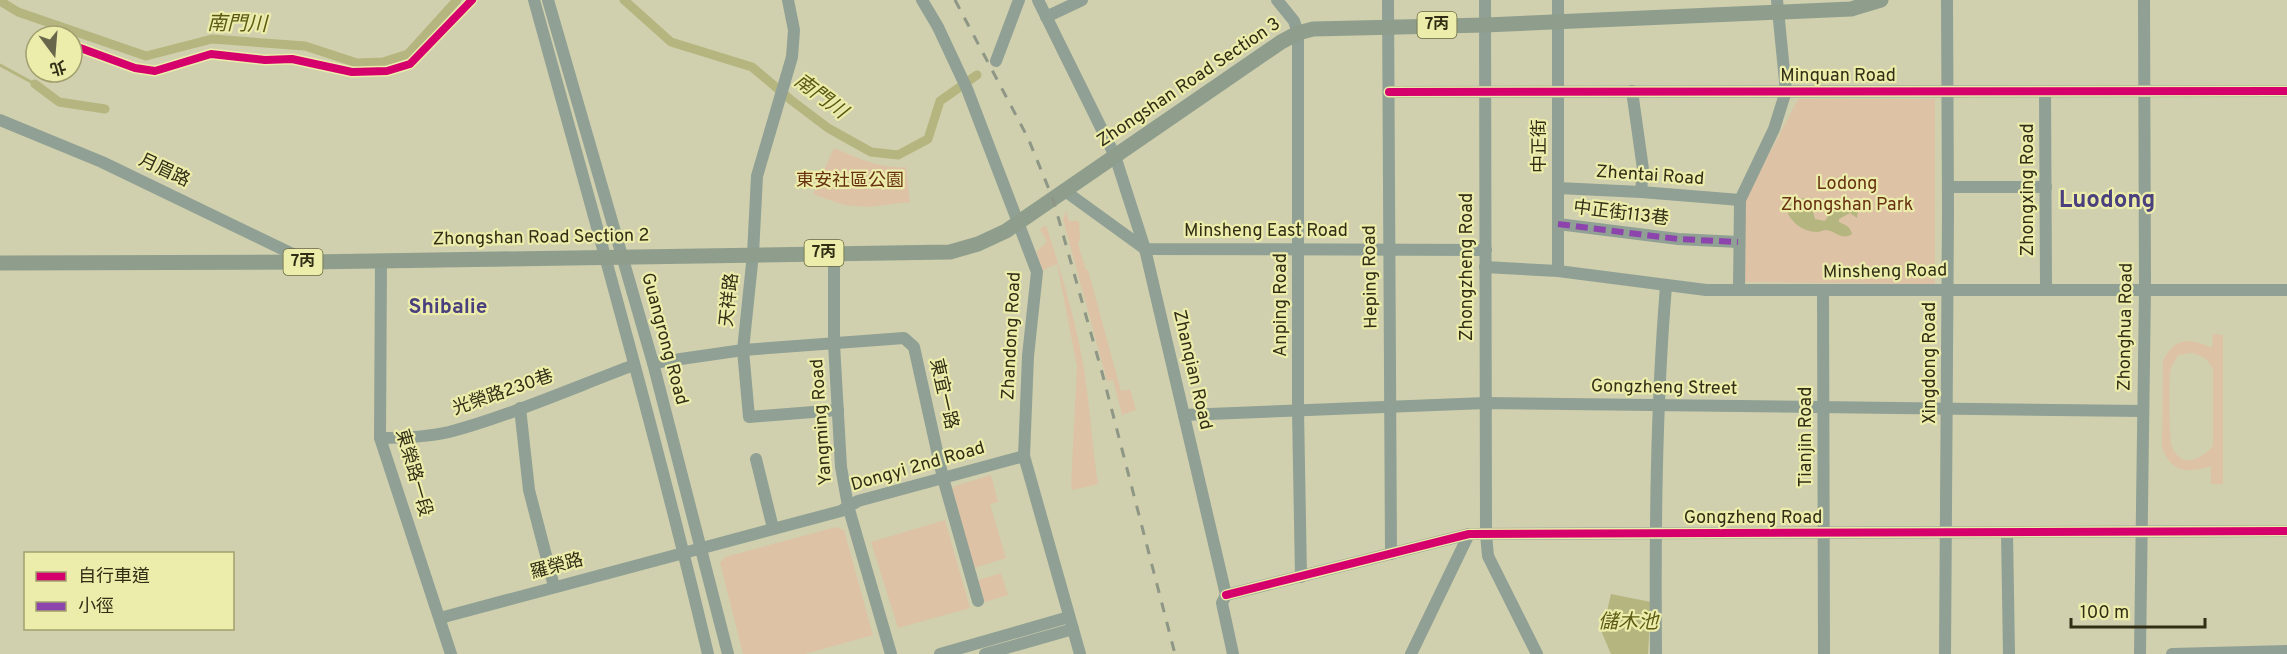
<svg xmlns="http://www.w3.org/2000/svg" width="2287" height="654" font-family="Overpass,'Noto Sans TC',sans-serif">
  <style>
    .green { fill: #ddc2a6; fill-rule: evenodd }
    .water { fill: #b5b57f }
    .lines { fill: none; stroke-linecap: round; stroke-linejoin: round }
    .stream { stroke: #b5b57f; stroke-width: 3 }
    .canal { stroke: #b5b57f; stroke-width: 9 }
    .minor { stroke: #90a094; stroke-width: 12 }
    .major { stroke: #8f9e8c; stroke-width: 15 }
    .rail { stroke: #8e9685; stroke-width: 3; stroke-dasharray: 10 10; stroke-linecap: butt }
    .quiet { stroke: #8e44ad; stroke-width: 6; stroke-dasharray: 12 6; stroke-linecap: butt }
    .cycleway-casing { stroke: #ececab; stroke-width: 11 }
    .cycleway { stroke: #d6006c; stroke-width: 8 }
    .labels { text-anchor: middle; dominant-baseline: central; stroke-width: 4.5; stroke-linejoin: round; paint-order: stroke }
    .shield { fill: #ececab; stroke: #686842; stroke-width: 1.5 }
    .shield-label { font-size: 16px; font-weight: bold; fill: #302f15 }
    .street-label { font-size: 18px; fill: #302f15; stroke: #ececab }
    .park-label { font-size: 18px; fill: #683111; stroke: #ececab }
    .water-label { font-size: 20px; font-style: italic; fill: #5d5b13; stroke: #ececab }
    .quarter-label { font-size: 21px; font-weight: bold; fill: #49407d; stroke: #ececab }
    .district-label { font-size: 24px; font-weight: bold; fill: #49407d; stroke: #ececab }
  </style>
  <rect width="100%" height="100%" fill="#d0d0ae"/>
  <g class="green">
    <polygon points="1798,99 1935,99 1935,284 1741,282 1744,202"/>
    <path d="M834,148C859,158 879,169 906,167L910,202L867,207L844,205L813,194Z"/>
    <polygon points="1066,211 1069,221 1079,221 1080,240 1078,244 1086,270 1088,270 1121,391 1130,389 1136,410 1122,415 1113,380 1107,381 1063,219"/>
    <path d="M1046,225C1061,272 1076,320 1084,369C1090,407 1092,446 1098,484L1072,490L1071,485L1077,366L1057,264L1043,270L1036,252L1047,242L1040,229Z"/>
    <path d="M2213,334L2223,335V484H2211V466C2188,474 2169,472 2162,446L2163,361C2174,337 2190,338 2212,348ZM2191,353C2203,355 2207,359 2213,369V446C2201,459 2182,470 2172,447C2169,440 2169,383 2170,372C2171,366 2175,361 2178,355Z"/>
    <polygon points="991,475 998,502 990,504 1006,558 974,568 952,489 955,486"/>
    <polygon points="945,520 970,608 898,628 871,542"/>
    <polygon points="836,527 844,530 873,635 805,654 743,654 720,563 725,557"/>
    <polygon points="1001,573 1008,595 985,602 978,580"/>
  </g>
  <g class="water">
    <path d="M1806,198L1819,203V207L1813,212L1815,219L1825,221L1828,216L1825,210L1836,201L1850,209L1855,207L1858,210L1857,218L1850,213L1839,219V222C1847,226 1849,225 1852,234C1841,241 1836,231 1826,230C1823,230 1820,232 1817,232C1802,232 1788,220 1786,207L1796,199Z"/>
    <polygon points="1611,594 1651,602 1648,654 1611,654 1602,633"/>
  </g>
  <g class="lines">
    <polyline class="stream" points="0,65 35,84"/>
    <g class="canal">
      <polyline points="624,0 671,42 752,67 791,100 828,128 871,152 898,155 928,139 940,101 977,75"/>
      <polyline points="0,1 18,12 146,56 212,39 305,46 357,63 383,62 408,54 457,0"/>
      <polyline points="35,84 59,102 105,109"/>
    </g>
    <g class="minor">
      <path d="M534,0C594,217 656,434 708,654"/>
      <polyline points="548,0 653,363 728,654"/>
      <polyline points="788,0 794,30 792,57 757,176 753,254 743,350 749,417 838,410"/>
      <polyline points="922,0 938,27 967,89 1037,272 1028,356 1024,456 1080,654"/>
      <polyline points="1038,0 1115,156 1145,249 1226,595"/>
      <polyline points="1277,0 1294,21 1298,33 1298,410 1301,577"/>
      <polyline points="1388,0 1391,554"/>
      <polyline points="1485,0 1486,534 1488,556 1537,654"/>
      <polyline points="1046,17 1082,0"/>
      <polyline points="996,61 1019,0"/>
      <polyline points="1632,91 1643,169 1641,192"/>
      <polyline points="1389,92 2287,91"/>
      <polyline points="2045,92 2046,288"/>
      <polyline points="0,120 102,162 307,261"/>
      <polyline points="1948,187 2046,187"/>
      <polyline points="1558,188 1641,192 1740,200"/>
      <polyline points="1065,191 1145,249 1486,250"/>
      <polyline points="1558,224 1678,239 1738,242"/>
      <polyline points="834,253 834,344 841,467 848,506 891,654"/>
      <polyline points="381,260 380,438 451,654"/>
      <polyline points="1485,267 1558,271 1706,290 2287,290"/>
      <polyline points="1558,271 1558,0"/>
      <polyline points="1739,290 1740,200 1774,129 1786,91 1777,0"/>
      <polyline points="1823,291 1824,654"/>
      <polyline points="653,363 743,350 904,338 914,347 943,478 978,601"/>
      <polyline points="520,408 529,490 554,586"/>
      <polyline points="1184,415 1486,403 2143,411"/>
      <path d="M380,438C403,438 427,437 449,432C509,416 575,387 634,365"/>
      <polyline points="756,459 773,528"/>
      <polyline points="2007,532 2009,654"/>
      <polyline points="1226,595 1469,534 2287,531"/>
      <polyline points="1226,595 1222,603 1233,654"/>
      <polyline points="440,618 841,511 858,501 1024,456"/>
      <polyline points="940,654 1069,617"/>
      <polyline points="985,654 1073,629"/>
      <polyline points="1411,654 1469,534"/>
      <path d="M1656,654C1655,531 1656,409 1666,286"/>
      <polyline points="1945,654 1948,210 1947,0"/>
      <polyline points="2140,654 2145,288 2144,0"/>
      <polyline points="2172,654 2287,651"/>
    </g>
    <polyline class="major" points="0,263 310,262 950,252 978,244 1006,231 1281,42 1298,33 1313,29 1485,25 1851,9 1881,0"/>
    <polyline class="rail" points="955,0 1028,138 1053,199 1103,376 1175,654"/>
    <polyline class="quiet" points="1558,224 1678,239 1738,242"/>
    <defs>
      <g id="cycleway">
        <polyline points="72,45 135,68 155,71 211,54 265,60 292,59 352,72 387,71 410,64 472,0"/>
        <polyline points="1389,92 2287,91"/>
        <polyline points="1226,595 1469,534 2287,531"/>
      </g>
    </defs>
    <use href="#cycleway" class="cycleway-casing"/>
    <use href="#cycleway" class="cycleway"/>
  </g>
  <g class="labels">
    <g class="shield">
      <rect x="1417.5" y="12" width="39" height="26" rx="4.5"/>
      <rect x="804.5" y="240" width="39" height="26" rx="4.5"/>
      <rect x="283.5" y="249" width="39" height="26" rx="4.5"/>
    </g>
    <g class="shield-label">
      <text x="1437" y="25">7丙</text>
      <text x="824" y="253">7丙</text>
      <text x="303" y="262">7丙</text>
    </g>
    <g class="street-label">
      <text x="1838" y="76">Minquan Road</text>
      <text transform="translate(1189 83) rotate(-34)">Zhongshan Road Section 3</text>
      <text transform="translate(1540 146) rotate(-90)">中正街</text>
      <text transform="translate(164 171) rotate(25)">月眉路</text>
      <text transform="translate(1650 176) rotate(4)">Zhentai Road</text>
      <text transform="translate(2028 190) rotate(-90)">Zhongxing Road</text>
      <text transform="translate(1621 214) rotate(7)">中正街113巷</text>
      <text x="1266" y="231">Minsheng East Road</text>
      <text transform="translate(541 238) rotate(-1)">Zhongshan Road Section 2</text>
      <text transform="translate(1467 267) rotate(-90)">Zhongzheng Road</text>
      <text transform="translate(1885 272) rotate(-1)">Minsheng Road</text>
      <text transform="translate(1371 277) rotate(-91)">Heping Road</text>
      <text transform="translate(730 300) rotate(-84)">天祥路</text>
      <text transform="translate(1281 305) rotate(-90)">Anping Road</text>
      <text transform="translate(2126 327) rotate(-89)">Zhonghua Road</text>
      <text transform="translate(1012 336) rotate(-87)">Zhandong Road</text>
      <text transform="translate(664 339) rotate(75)">Guangrong Road</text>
      <text transform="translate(1930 363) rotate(-90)">Xingdong Road</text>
      <text transform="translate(1192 370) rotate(77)">Zhanqian Road</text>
      <text transform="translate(1664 388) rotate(1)">Gongzheng Street</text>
      <text transform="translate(503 393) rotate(-19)">光榮路230巷</text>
      <text transform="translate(943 394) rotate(77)">東宜一路</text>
      <text transform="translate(822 422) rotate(-94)">Yangming Road</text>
      <text transform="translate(1806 437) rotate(-90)">Tianjin Road</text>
      <text transform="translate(918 467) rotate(-16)">Dongyi 2nd Road</text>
      <text transform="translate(413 473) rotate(74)">東榮路一段</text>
      <text x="1753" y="518">Gongzheng Road</text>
      <text transform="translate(557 567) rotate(-15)">羅榮路</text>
    </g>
    <g class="park-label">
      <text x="850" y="181">東安社區公園</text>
      <text x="1847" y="184">Lodong<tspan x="1847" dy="21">Zhongshan Park</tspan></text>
    </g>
    <g class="water-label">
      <text transform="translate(237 25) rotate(1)">南門川</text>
      <text transform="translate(820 97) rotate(37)">南門川</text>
      <text x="1628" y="623">儲木池</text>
    </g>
    <g class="quarter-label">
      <text x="448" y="307">Shibalie</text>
    </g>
    <g class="district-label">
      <text x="2107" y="201">Luodong</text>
    </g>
  </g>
  <rect x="24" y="552" width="210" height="78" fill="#ececab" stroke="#a1a06f" stroke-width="1.5"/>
  <rect x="36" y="572" width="30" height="9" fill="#d6006c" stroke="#a1a06f" stroke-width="1.5"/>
  <text x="78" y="582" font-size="18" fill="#302f15">自行車道</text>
  <rect x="36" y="602" width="30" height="9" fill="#8e44ad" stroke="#a1a06f" stroke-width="1.5"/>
  <text x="78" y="612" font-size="18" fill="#302f15">小徑</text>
  <g transform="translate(54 54) rotate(164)"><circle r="28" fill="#ececab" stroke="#a1a06f" stroke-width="1.5"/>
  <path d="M0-4.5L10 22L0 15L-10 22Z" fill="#68674b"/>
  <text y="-9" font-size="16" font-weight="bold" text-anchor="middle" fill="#302f15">北</text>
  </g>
  <path d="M2071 618v9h134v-9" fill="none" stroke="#302f15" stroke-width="3"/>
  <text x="2080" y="618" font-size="18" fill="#302f15" stroke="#ececab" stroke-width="4.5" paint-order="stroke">100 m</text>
</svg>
